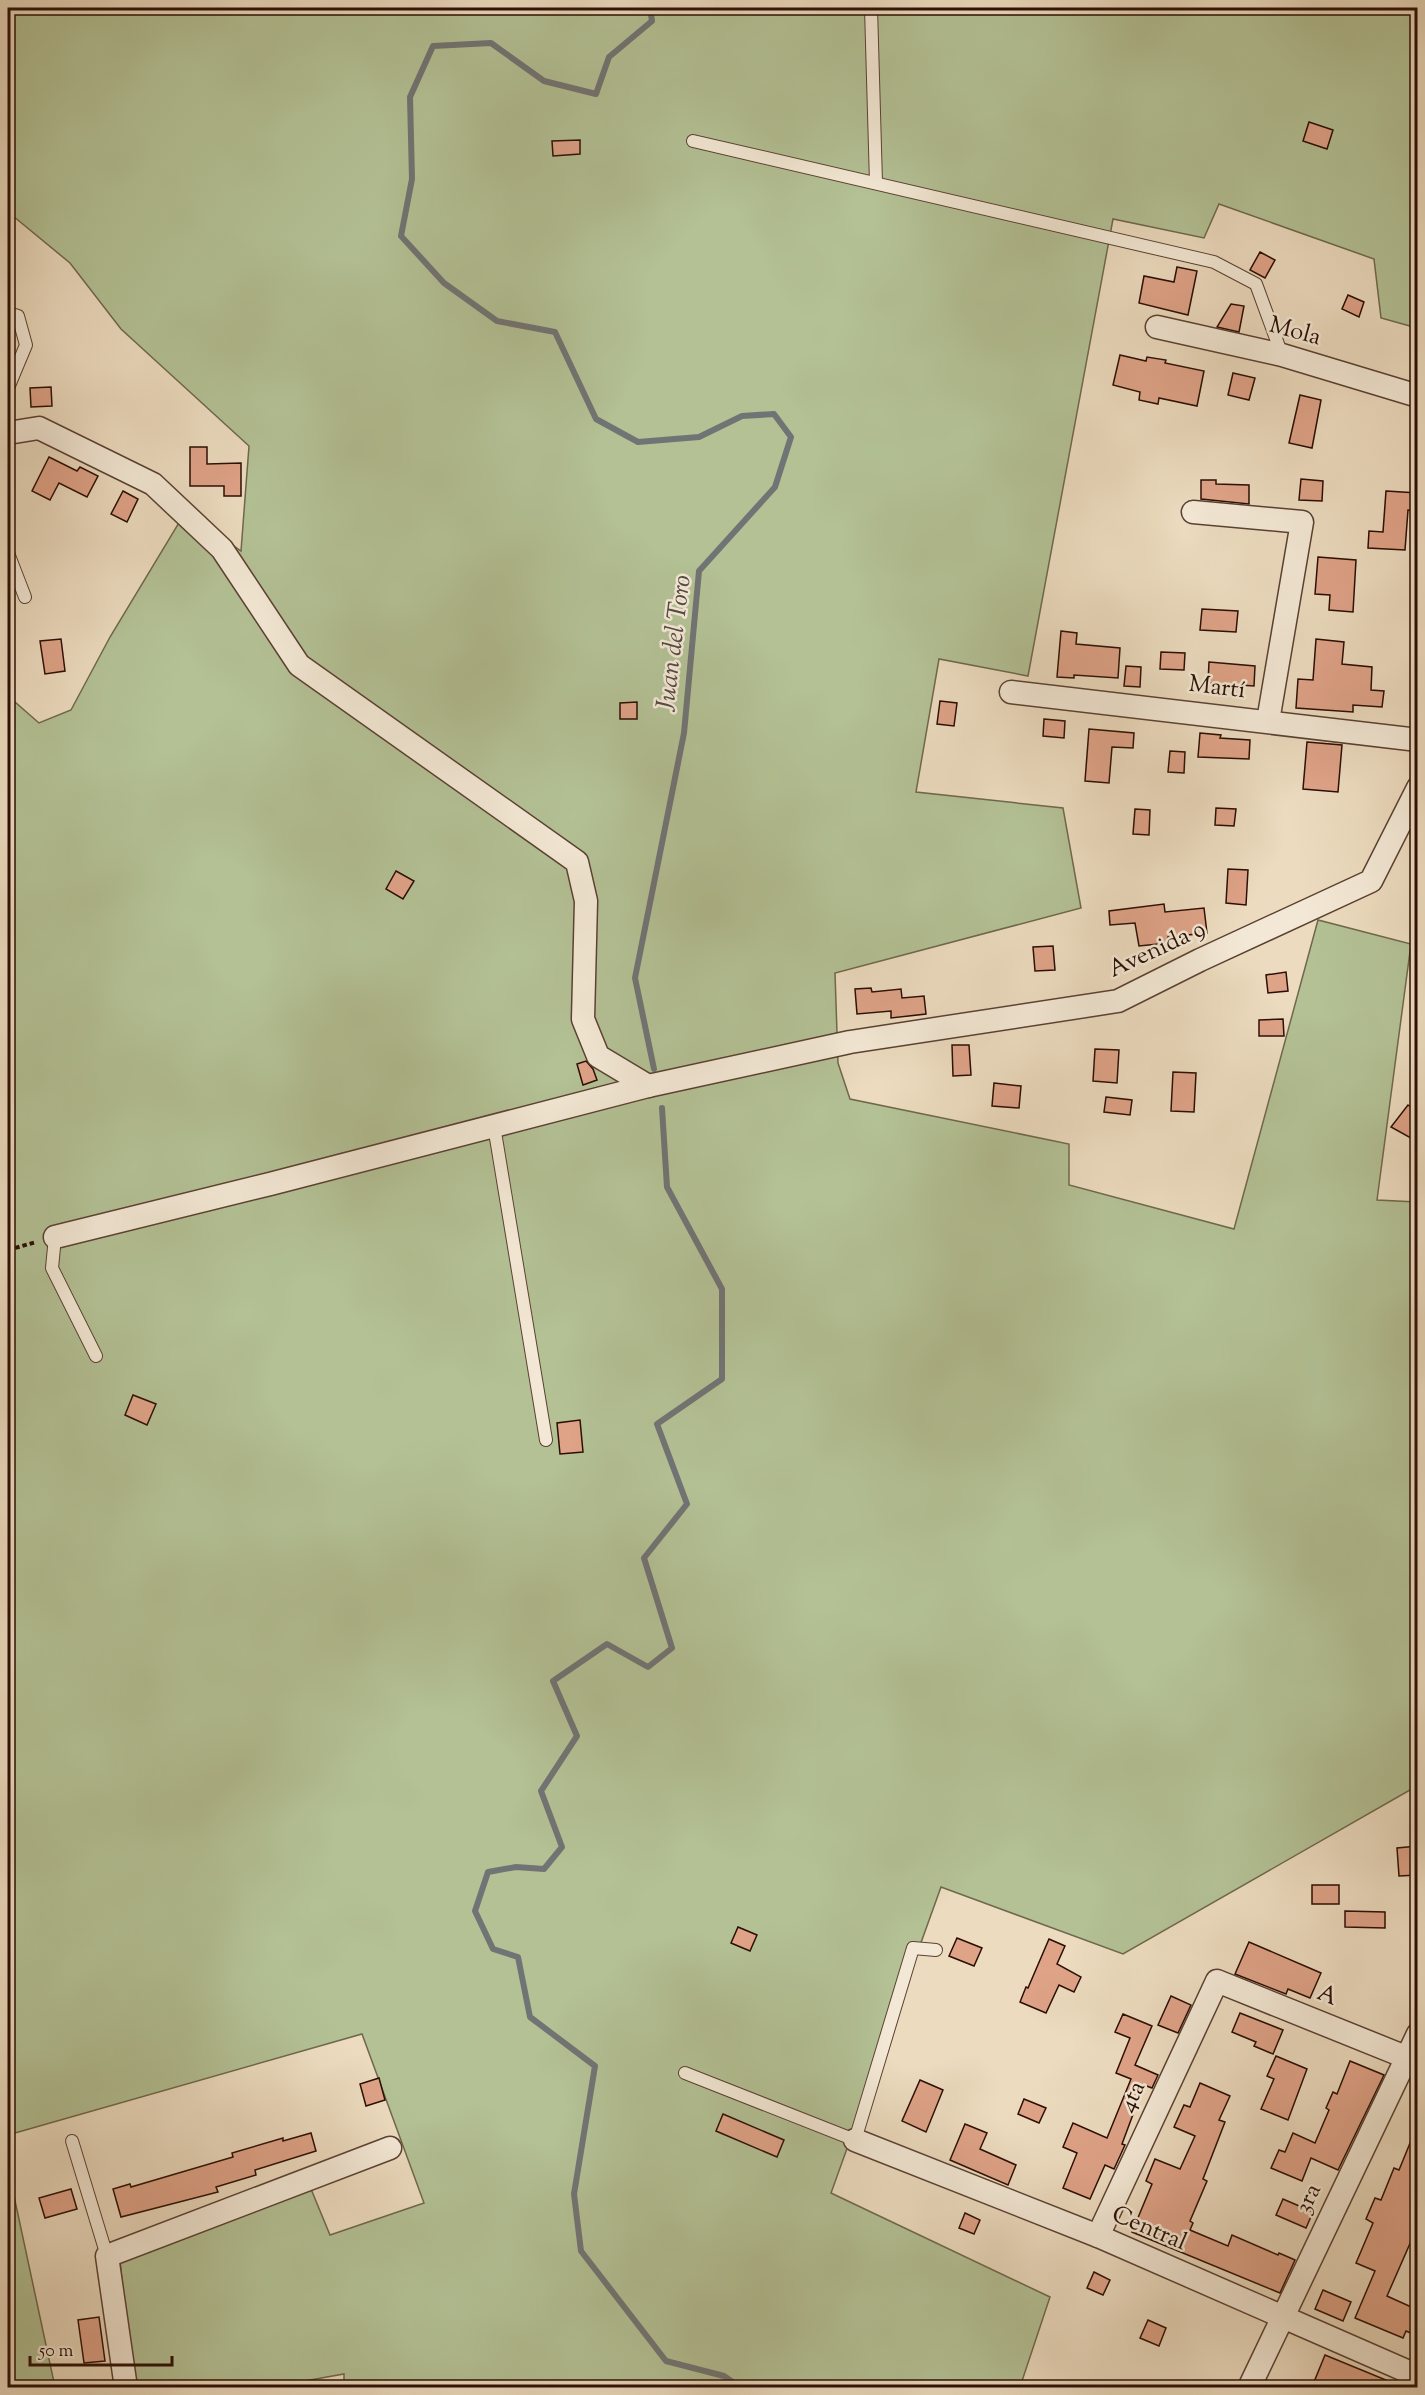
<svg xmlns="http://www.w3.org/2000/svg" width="1425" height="2395" font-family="'Sorts Mill Goudy',serif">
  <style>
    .green { fill: #b3c195; stroke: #6f684c; stroke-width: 1.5 }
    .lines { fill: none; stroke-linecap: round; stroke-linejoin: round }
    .stream { stroke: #717474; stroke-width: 6 }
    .building { fill: #dfa388; stroke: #2b0e04; stroke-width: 1.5 }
    .service-casing { stroke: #5b4133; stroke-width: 14 }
    .minor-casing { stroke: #5b4133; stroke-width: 25 }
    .path { stroke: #2b0e04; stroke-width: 4; stroke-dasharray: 4.5 3; stroke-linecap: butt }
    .service { stroke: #f3e8d5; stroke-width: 12 }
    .minor { stroke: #f3e8d5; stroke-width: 22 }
    .labels { text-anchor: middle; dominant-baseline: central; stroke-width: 5; stroke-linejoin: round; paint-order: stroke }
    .street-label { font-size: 24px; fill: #2b0e04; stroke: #f3e8d5 }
    .water-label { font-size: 26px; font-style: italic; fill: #544a45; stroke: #f3e8d5 }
  </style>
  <rect width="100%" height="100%" fill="#ecdbbf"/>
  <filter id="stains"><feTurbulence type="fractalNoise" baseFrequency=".00333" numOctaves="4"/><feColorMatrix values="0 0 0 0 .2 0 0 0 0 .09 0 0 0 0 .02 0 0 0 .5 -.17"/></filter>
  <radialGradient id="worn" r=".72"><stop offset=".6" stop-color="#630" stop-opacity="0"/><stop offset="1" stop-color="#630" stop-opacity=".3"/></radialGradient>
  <g class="green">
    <polygon points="8,8 1417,8 1417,328 1381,318 1374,259 1219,204 1204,238 1113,219 1028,676 939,659 916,792 1063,808 1081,908 835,973 838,1063 850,1099 1069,1144 1069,1185 1234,1229 1318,920 1411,944 1377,1200 1417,1202 1417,1786 1123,1954 941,1887 831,2193 1050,2297 1020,2387 344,2388 344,2374 271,2387 93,2387 132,2386 120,2260 311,2189 330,2235 424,2203 362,2034 8,2135 8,696 39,723 71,710 110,637 186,511 241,551 249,446 121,329 70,263 13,216 8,217"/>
    <polygon points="8,2168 55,2387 8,2387"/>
  </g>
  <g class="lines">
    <g class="stream">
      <polyline points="650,8 652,21 609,57 596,94 544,81 491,43 433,46 410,97 412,179 401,236 444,283 497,321 555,332 596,419 638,442 699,437 742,416 774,414 791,437 775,487 699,571 684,733 635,978 654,1069"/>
      <polyline points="662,1108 667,1187 722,1289 722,1379 657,1424 687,1504 644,1558 672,1648 648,1667 607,1644 553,1681 577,1736 541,1791 562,1847 544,1869 516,1867 488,1872 475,1911 493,1949 518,1957 530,2017 595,2066 574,2194 581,2251 666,2361 724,2376 741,2388"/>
    </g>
  </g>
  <g class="building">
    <polygon points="1309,122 1333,130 1327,149 1303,141"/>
    <polygon points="580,140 580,154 553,156 552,141"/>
    <polygon points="1260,252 1275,260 1265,278 1250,270"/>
    <polygon points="1177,267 1197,271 1188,315 1139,303 1144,276 1174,282"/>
    <polygon points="1348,295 1364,302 1359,317 1342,309"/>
    <polygon points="1231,304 1244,306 1239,332 1217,327"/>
    <polygon points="1120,355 1146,361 1147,357 1166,360 1165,363 1204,371 1197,406 1159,398 1158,404 1139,400 1140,392 1113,385"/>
    <polygon points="1233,373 1255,378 1249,400 1228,395"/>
    <polygon points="51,387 52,406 31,407 30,388"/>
    <polygon points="1300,395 1321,400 1312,448 1289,443"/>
    <polygon points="190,447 207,447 207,464 241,463 241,496 224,496 224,486 190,486"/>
    <polygon points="49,457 77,471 80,467 98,476 87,497 59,483 50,500 32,491"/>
    <polygon points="1301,479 1323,481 1322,501 1299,500"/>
    <polygon points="1201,480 1216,480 1216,484 1249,485 1249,504 1201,499"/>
    <polygon points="123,491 138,499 127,522 111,514"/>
    <polygon points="1386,491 1418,493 1418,511 1408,510 1405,550 1368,548 1369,531 1383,532"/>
    <polygon points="1318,557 1356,560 1353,612 1329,610 1330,595 1315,594"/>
    <polygon points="1202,609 1238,611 1236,632 1200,630"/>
    <polygon points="1061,631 1077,633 1076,644 1120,648 1118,678 1074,675 1074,678 1057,677"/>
    <polygon points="61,639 65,671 45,674 40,641"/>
    <polygon points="1316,639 1344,642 1342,664 1372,667 1371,690 1384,691 1382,707 1353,705 1353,712 1296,708 1298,679 1313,680"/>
    <polygon points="1161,652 1185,653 1184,670 1160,669"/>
    <polygon points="1209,662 1255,666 1254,686 1208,683"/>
    <polygon points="1126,666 1141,667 1140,687 1124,686"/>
    <polygon points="940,701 957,703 954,726 937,724"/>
    <polygon points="637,702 637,719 620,719 620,703"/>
    <polygon points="1044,719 1065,721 1064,738 1043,736"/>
    <polygon points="1089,729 1134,733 1133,748 1112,747 1109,783 1085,781"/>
    <polygon points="1200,733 1221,735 1220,738 1250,740 1249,759 1198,757"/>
    <polygon points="1307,742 1342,745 1338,792 1303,789"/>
    <polygon points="1170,751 1185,752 1184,773 1168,772"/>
    <polygon points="1216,808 1236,809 1234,826 1215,825"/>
    <polygon points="1135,809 1150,810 1149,835 1133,834"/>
    <polygon points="1228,869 1248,870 1246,905 1226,903"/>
    <polygon points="396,871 414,881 403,899 386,889"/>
    <polygon points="1164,904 1165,912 1204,908 1207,933 1168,937 1168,943 1139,946 1135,923 1110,925 1109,911"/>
    <polygon points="1053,946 1055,970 1035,971 1033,947"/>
    <polygon points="1286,972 1288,991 1268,993 1266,975"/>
    <polygon points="871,988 872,992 901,989 902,998 924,996 926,1014 891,1018 891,1011 857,1014 855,989"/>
    <polygon points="1283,1019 1284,1036 1259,1036 1259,1020"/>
    <polygon points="952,1045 969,1045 971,1075 953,1076"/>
    <polygon points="1095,1049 1119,1050 1117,1083 1093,1081"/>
    <polygon points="586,1061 593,1069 597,1080 583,1085 577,1064"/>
    <polygon points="1173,1072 1196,1073 1194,1112 1171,1111"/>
    <polygon points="994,1083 1021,1086 1019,1108 992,1106"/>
    <polygon points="1106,1097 1132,1100 1130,1115 1104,1112"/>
    <polygon points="1408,1105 1418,1112 1418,1142 1391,1127"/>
    <polygon points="133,1395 156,1404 147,1425 125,1415"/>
    <polygon points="580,1420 583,1452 560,1454 557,1423"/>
    <polygon points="1418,1846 1418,1875 1399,1876 1397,1848"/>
    <rect x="1312" y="1885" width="27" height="19"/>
    <polygon points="1345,1911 1385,1912 1385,1928 1345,1927"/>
    <polygon points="738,1927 757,1935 750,1951 731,1943"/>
    <polygon points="957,1938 982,1948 974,1966 949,1956"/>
    <polygon points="1049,1939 1065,1946 1057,1964 1081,1977 1074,1992 1059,1985 1046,2013 1020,2002 1026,1987 1028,1988"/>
    <polygon points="1249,1942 1321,1973 1310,1998 1288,1989 1286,1994 1235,1974"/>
    <polygon points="1171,1996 1191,2005 1178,2033 1158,2025"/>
    <polygon points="1240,2013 1283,2030 1273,2054 1254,2046 1256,2042 1232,2032"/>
    <polygon points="1123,2014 1152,2026 1135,2065 1158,2075 1152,2088 1144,2085 1122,2144 1125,2145 1114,2169 1105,2165 1090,2199 1063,2188 1077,2153 1063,2147 1073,2123 1107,2138 1131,2079 1116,2073 1130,2038 1115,2032"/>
    <polygon points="1276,2056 1307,2069 1288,2120 1261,2109 1274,2079 1267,2076"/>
    <polygon points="1350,2061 1384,2075 1338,2170 1311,2158 1302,2181 1271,2168 1279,2150 1285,2152 1293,2133 1315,2143 1329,2110 1326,2108 1333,2092 1337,2094"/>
    <polygon points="379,2078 385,2100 366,2106 360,2084"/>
    <polygon points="920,2080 943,2090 926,2132 902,2121"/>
    <polygon points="1200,2083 1230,2096 1219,2120 1225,2122 1203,2179 1207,2181 1190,2221 1193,2223 1190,2230 1228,2246 1232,2235 1278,2255 1279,2253 1295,2260 1280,2293 1132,2232 1152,2184 1146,2181 1155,2159 1180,2169 1195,2136 1174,2127 1184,2105 1190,2107"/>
    <polygon points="1024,2099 1046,2108 1039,2123 1018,2114"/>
    <polygon points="723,2114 784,2140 777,2157 716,2131"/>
    <polygon points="965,2124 987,2133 980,2149 1016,2165 1008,2185 950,2160"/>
    <polygon points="1417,2126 1418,2241 1412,2239 1387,2296 1418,2310 1418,2336 1406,2331 1403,2338 1355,2318 1375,2271 1356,2263 1373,2223 1366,2219 1375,2198 1381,2200 1394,2168 1399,2170"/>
    <polygon points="311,2133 316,2151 255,2170 256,2175 216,2187 218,2192 121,2217 113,2189 130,2184 131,2187 233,2157 232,2153 283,2138 283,2141"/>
    <polygon points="71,2189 77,2209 45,2218 39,2198"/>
    <polygon points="1283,2199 1313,2212 1306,2228 1276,2215"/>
    <polygon points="965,2213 980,2220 974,2234 959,2228"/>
    <polygon points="1094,2272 1110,2280 1103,2295 1087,2288"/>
    <polygon points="1323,2290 1351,2302 1343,2321 1315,2309"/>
    <polygon points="99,2317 105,2361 84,2363 78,2320"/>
    <polygon points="1148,2320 1166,2328 1159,2346 1140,2338"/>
    <polygon points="1325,2355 1403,2387 1403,2388 1326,2388 1314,2382"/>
  </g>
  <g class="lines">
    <defs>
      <g id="service">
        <polyline points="871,8 876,183"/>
        <polyline points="693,141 1214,262 1256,284 1282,355"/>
        <polyline points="8,313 18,316 26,345 8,388"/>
        <polyline points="8,553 25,597"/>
        <polyline points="494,1126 546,1440"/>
        <polyline points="55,1237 52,1268 96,1356"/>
        <polyline points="685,2073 855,2140 913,1948 936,1950"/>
        <polyline points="72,2141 107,2256"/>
      </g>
      <g id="minor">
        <polyline points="1157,327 1282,355 1418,396"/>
        <polyline points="8,433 39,428 153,484 222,549 299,665 577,862 586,901 583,1019 598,1056 648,1086"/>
        <polyline points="1193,512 1302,522 1268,721"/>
        <polyline points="1011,692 1418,740"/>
        <polyline points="55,1237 270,1184 648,1086 850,1042 1118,1001 1200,960 1371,881 1418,788"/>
        <polyline points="855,2140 1098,2236 1418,2376"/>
        <polyline points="1098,2236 1217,1981 1418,2062"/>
        <polyline points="126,2388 107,2256 390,2148"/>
        <polyline points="1249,2388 1418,2034"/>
      </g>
    </defs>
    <use href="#service" class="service-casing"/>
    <use href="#minor" class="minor-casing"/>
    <polyline class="path" points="8,1250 36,1242"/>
    <use href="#service" class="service"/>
    <use href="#minor" class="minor"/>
  </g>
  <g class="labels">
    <g class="street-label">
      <text transform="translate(1295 332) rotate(15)">Mola</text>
      <text transform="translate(1217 688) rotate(7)">Martí</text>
      <text transform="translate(1157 950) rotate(-25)">Avenida 9</text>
      <text transform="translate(1327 1996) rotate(22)">A</text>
      <text transform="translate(1133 2097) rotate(-65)">4ta</text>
      <text transform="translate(1309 2199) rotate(-64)">3ra</text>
      <text transform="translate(1149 2229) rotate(23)">Central</text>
    </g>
    <g class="water-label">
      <text transform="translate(675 643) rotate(-83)">Juan del Toro</text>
    </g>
  </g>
  <rect width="1425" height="2395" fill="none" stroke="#ecdbbf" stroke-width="30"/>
  <rect x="9" y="9" width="1407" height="2377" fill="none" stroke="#2b0e04" stroke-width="3"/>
  <rect x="15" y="15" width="1395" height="2365" fill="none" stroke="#2b0e04" stroke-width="1.5"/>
  <path d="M30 2356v9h142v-9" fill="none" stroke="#2b0e04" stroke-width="3"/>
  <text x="39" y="2356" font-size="18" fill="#2b0e04" stroke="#f3e8d5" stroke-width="4.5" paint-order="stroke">50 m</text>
  <rect width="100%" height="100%" filter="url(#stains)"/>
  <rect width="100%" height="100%" fill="url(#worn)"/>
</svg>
